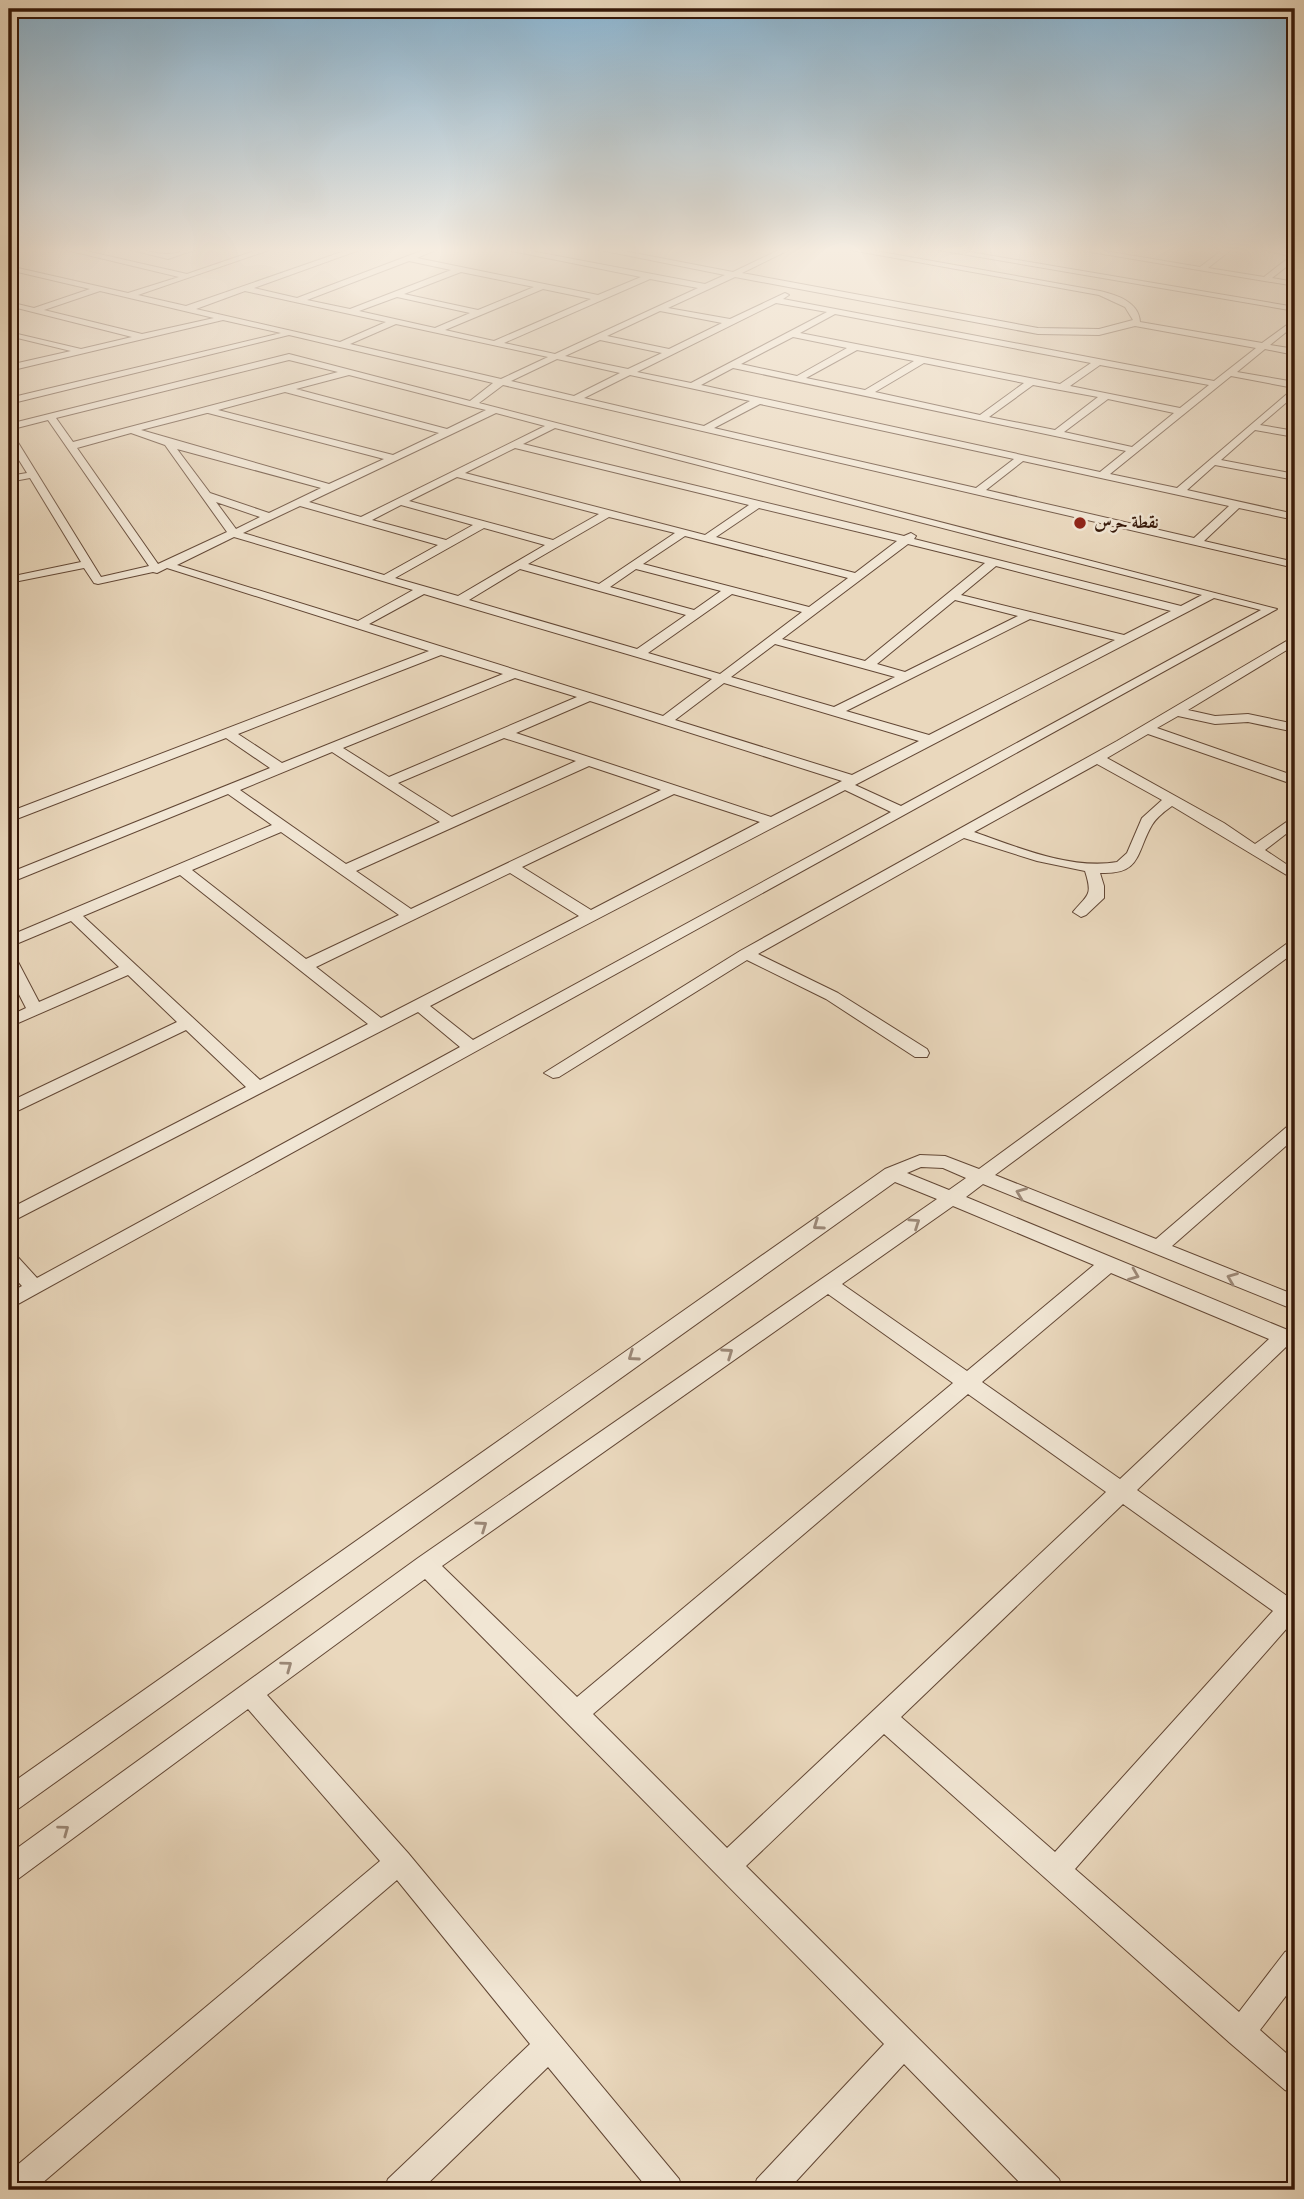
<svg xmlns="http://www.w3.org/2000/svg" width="1304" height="2199" font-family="'IM FELL English',Amiri,serif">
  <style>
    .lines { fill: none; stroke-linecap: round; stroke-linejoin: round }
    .minor-casing { stroke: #624735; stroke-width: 2 }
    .minor { fill: #f1e6d4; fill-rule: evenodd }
    .oneway { stroke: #9c8978 }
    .poi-dot { fill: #8f2418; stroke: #f1e6d4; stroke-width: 2.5 }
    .labels { text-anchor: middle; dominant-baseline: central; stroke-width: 5; stroke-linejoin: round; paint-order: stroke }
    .far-poi-label { font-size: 18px; font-weight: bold; fill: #351708; stroke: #f1e6d4; text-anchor: start }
  </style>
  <rect width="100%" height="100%" fill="#ead8bd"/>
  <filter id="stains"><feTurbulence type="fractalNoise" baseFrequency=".00286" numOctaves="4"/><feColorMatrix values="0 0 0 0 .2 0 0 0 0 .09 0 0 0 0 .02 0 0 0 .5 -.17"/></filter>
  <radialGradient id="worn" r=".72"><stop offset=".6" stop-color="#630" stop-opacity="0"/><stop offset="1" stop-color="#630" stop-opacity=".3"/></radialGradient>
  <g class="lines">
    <defs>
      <g id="minor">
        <path d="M58,248H73L187,274L263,248H275L138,295L186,306L353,248H365L254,288L297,298L429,248H440L417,258L598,295L641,277L497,248H515L705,284L725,275L590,248H608L733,272L783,248H793L742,273L1038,328L1099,329L1133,320L1125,307L1099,295L840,248H859L1100,291C1117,295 1139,302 1140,322L1262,343L1295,319V325L1270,345L1295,349V355L1265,349L1237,372L1295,382V395L1260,425L1295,431V437L1255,430L1221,460L1295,474V480L1215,465L1187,490L1295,514V520L1239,508L1204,541L1295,562V568L503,385L479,403L1277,609L9,1309V1293L22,1286L9,1272V1253L16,1255L37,1278L460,1047L418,1012L9,1223V1209L246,1087L186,1030L9,1115V1102L177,1022L128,975L9,1027V1016L26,1008L9,975V955L17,960L39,1002L119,967L71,921L9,947V936L272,825L228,794L14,881L9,882V873L270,768L226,738L14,820L9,821V812L429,651L167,568L157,573L153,572L98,584L94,583L84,568L9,583V577L81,562L30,478L9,482V476L27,473L9,444V433L14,436L101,577L149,566L48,420L9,430V424L289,354L470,401L493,383L289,335L9,404V398L281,333L223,320L9,371V365L71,351L9,336V332L81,349L132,337L9,306V302L34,308L90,289L9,270V266L128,293L179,277ZM409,261L451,270L350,309L307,300ZM461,272L534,287L478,310L404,294ZM735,277L1038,334L1099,335L1135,326L1256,348L1214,381L783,299L789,295L785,293L730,319L668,308ZM650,279L698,288L555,354L504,343ZM543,289L591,299L494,341L445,330ZM100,291L214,318L142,334L44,310ZM245,291L386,322L340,342L196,309ZM397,297L470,313L435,328L359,311ZM776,303L827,312L691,383L637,372ZM660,311L722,323L669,349L607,336ZM835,314L1091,363L1060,384L800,333ZM396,324L548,357L501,379L350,344ZM793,337L847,348L797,376L741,364ZM600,340L662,353L628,369L565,356ZM857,350L914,361L865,390L806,378ZM557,359L620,373L574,396L511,381ZM289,360L338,372L73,442L56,418ZM924,363L1024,383L980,415L875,392ZM1100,365L1209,385L1180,408L1070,386ZM733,368L1126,451L1100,472L701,385ZM349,375L469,406L486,410L447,429L296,389ZM630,375L750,401L704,426L584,398ZM1231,376L1294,388L1177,488L1110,474ZM1033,385L1098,397L1055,430L989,417ZM285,392L439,433L393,455L218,410ZM1108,399L1174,413L1132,447L1064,432ZM760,404L1014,459L976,488L714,428ZM207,413H208L384,459L329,484L141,430ZM496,413L545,426L361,517L309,502ZM555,428L1202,595L1181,606L914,539L916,536L911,533L904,536L523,444ZM131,433L165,445L227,532L158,564L77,448ZM515,448L749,505L705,535L465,473ZM177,449L321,488L269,513L210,493ZM1023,461L1229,506L1194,538L986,490ZM457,477L599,514L553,540L409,501ZM216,502L260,517L236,529ZM401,505L473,525L446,540L372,520ZM300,506L438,545L384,575L243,533ZM759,508L897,541L855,573L716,537ZM609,517L675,533L599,584L528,564ZM484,528L545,545L458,596L395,578ZM685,536L848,578L809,607L643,564ZM234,537L413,590L358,621L177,565ZM908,544L985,563L865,661L782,639ZM996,566L1171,611L1124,635L961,595ZM520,569L686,615L637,649L469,600ZM636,569L721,591L694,610L610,587ZM424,594L454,603L712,679L663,716L369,624ZM732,594L802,612L720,674L648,653ZM1214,598L1261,610L901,806L855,785ZM955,600L1018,616L905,672L877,664ZM1030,619L1115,640L929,735L846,711ZM775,644L895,677L834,707L731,677ZM441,655L503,674L282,763L238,734ZM515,678L577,697L389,777L343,748ZM724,683L919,741L852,775L675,720ZM590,701L842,781L771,817L516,733ZM504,738L576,761L452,817L398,783ZM332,752L440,822L346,864L240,790ZM589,766L661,790L411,909L356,871ZM845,790L891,812L473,1040L430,1006ZM674,794L760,822L591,910L522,867ZM281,832L399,915L306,959L192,870ZM510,873L579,916L381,1018L316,967ZM180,875L368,1024L260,1080L83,916Z"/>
        <path d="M124,248C138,248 151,253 165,254C176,255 188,248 200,248L168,259Z"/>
        <polygon points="927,248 946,248 1295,307 1295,311"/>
        <polygon points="1067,248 1087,248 1200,267 1225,248 1233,248 1208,268 1264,277 1291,256 1255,248 1295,252 1295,260 1272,278 1295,282 1295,286"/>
        <path d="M1295,636V645L1188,710L1215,716L1248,714L1295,724V732L1248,722L1215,724L1178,716L1157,728L1295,776V785L1148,734L1107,758L1224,823L1255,844L1295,816V827L1265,850L1295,870V880L1172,806C1165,811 1157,817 1152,825C1136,852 1142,875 1100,873L1104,886V898L1086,915L1081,917L1073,912C1088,894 1093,896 1085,871L1037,861L964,838L758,954L838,993L927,1049L929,1053L927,1057H915L826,999L747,960L559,1077L553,1078L544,1073L740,951L1117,741ZM1097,764L1162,800L1142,818L1127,853L1117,862C1071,870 1017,847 974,832Z"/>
        <path d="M1295,940V952L995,1175L1156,1239L1289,1125L1295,1123V1138L1172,1246L1295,1295V1310L983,1184L966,1197L1295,1333V1346H1287L1137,1490L1287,1596L1295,1593V1619L1075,1869L1239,2012L1285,1952L1295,1948V1984L1260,2030L1295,2061V2094L1285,2090L1230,2043L884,1734L746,1866L1059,2179L1063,2190H1027L904,2064L788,2190H753L757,2179L884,2044L425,1579L267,1695L408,1853L679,2179L683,2190H649L548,2067L421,2190H384L388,2179L530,2044L397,1880L34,2190H9V2172L380,1861L248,1709L18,1879L9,1883V1854L418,1558L937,1199L895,1182L18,1809L9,1812V1785L885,1169L920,1155L945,1156L979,1169L1289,942ZM921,1167L943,1168L966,1178L949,1190L907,1173ZM953,1206L1094,1265L967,1371L842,1284ZM1111,1273L1269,1339L1120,1479L982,1382ZM828,1294L953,1383L577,1697L442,1566ZM968,1394L1106,1492L727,1848L593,1714ZM1123,1504L1273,1611L1055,1852L901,1717Z"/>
      </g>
    </defs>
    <use href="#minor" class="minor-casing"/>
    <use href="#minor" class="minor"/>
  </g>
  <defs><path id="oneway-chevron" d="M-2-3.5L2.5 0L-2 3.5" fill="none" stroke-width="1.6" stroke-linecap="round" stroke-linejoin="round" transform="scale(1.75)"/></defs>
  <g class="oneway">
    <use href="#oneway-chevron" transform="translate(1021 1193) rotate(-158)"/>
    <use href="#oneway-chevron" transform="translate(915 1223) rotate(-34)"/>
    <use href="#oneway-chevron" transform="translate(818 1225) rotate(145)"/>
    <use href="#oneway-chevron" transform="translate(1134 1275) rotate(22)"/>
    <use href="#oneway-chevron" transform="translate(1232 1278) rotate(-158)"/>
    <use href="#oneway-chevron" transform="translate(728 1353) rotate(-35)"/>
    <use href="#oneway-chevron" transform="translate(633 1356) rotate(145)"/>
    <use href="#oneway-chevron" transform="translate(482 1526) rotate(-35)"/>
    <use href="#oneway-chevron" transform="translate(287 1666) rotate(-36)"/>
    <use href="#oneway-chevron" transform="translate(64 1830) rotate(-36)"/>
  </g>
  <linearGradient id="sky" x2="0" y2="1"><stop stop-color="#89b6d5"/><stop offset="0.45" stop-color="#f6ede1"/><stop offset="1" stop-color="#f6ede1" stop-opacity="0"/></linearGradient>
  <rect width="1304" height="556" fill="url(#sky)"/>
  <circle class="poi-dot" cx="1080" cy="523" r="7"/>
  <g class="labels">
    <g class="far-poi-label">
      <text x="1094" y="523">نقطة حرس</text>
    </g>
  </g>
  <rect width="1304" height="2199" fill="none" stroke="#ead8bd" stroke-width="35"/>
  <rect x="10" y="10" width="1283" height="2178" fill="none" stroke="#351708" stroke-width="3.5"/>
  <rect x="18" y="18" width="1269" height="2164" fill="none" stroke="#351708" stroke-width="2"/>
  <rect width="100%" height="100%" filter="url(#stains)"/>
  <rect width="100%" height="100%" fill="url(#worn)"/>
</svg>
